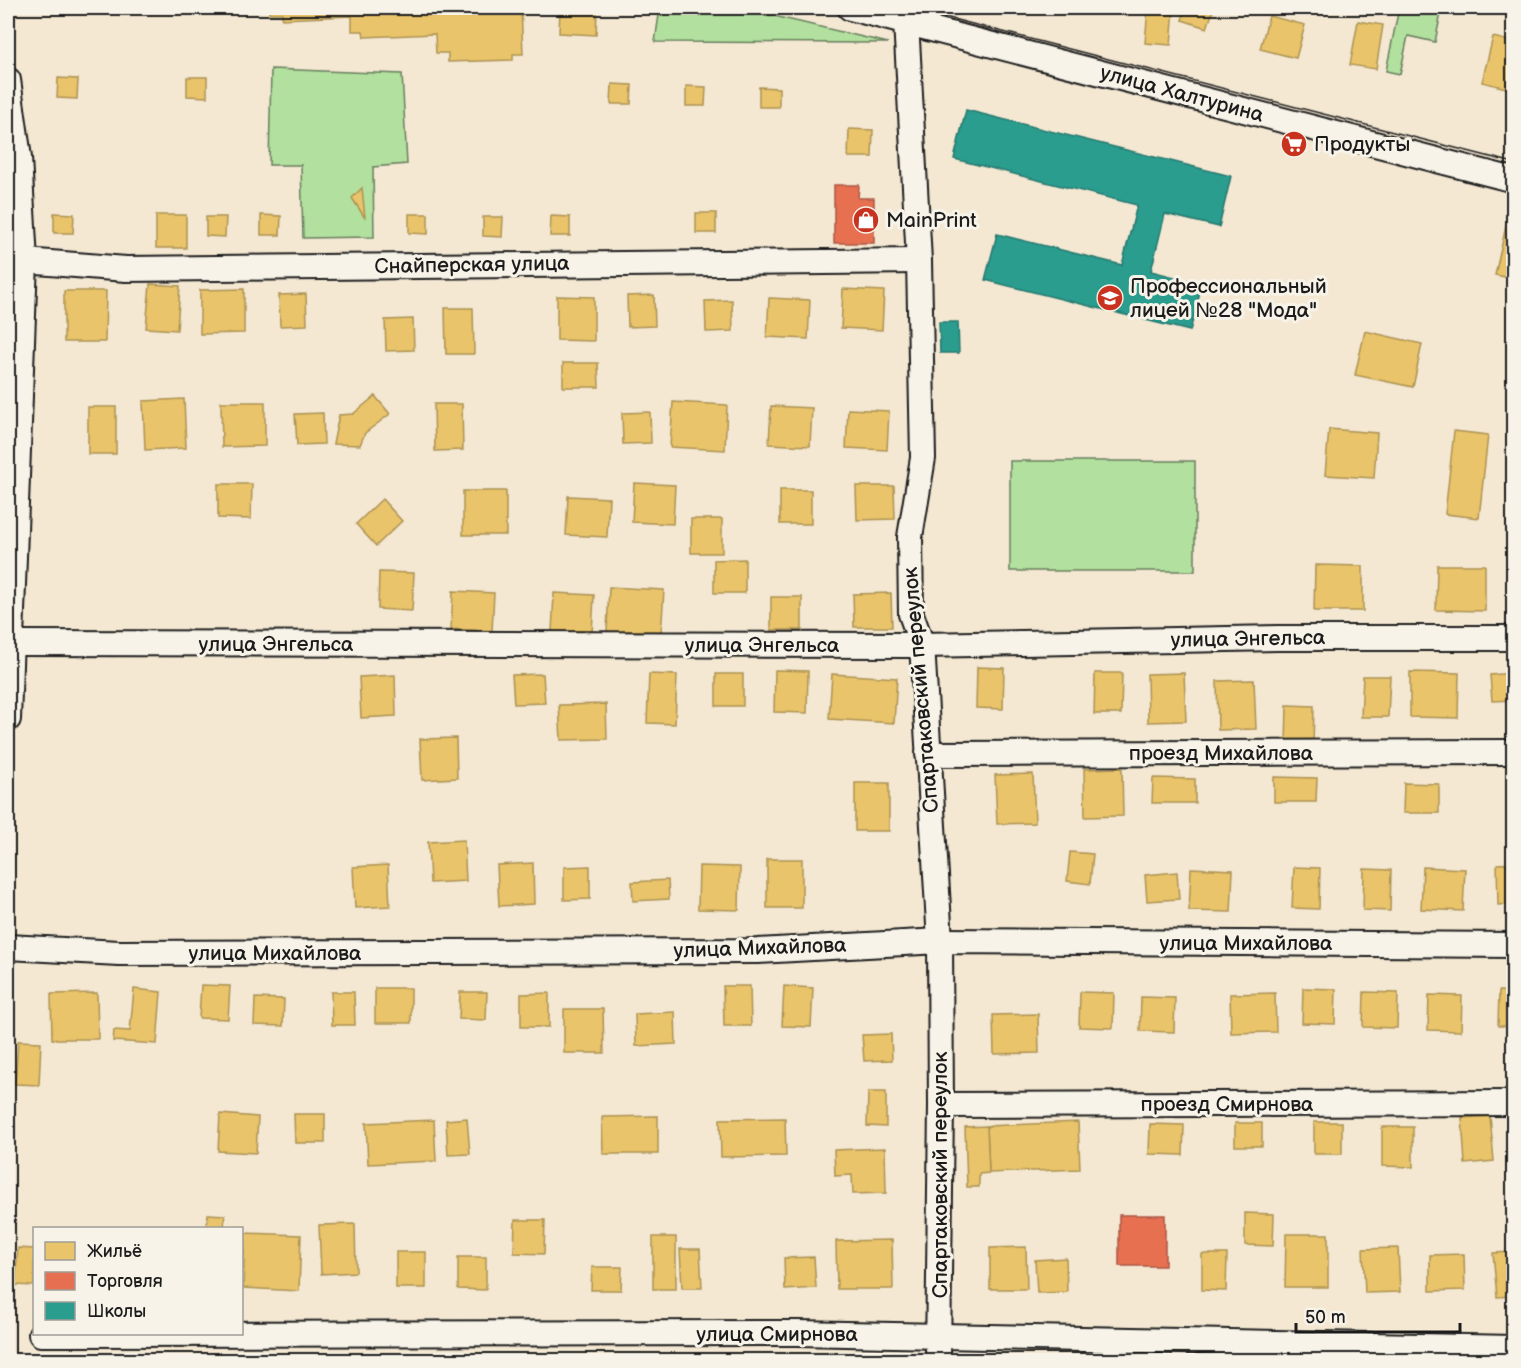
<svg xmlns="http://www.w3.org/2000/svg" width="1521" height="1368" font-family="'Balsamiq Sans',sans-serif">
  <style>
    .green { fill: #b2e09e; stroke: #677e5d; stroke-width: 1.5 }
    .homes { fill: #e9c46a; stroke: #ac9253; stroke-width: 1.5 }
    .shops { fill: #e76f51; stroke: #aa5641; stroke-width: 1.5 }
    .schools { fill: #2a9d8f; stroke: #26766c; stroke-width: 1.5 }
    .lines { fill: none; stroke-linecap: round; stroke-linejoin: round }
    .minor-casing { stroke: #1c1c1c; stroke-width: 28 }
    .minor { stroke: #f7f3e8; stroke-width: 24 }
    .tram { stroke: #1c1c1c; stroke-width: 1.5 }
    .labels { text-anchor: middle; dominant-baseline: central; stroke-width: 6; stroke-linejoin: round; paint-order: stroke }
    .street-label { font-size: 21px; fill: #1c1c1c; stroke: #f7f3e8 }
    .poi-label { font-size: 21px; fill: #1c1c1c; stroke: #f7f3e8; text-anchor: start }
  </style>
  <rect width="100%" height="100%" fill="#f4e8d3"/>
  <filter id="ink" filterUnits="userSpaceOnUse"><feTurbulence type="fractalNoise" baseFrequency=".0167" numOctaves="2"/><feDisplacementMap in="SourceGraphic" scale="12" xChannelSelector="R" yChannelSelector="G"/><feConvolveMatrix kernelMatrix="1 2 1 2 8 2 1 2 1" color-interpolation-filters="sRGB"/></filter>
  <g filter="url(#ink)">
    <g class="green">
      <polygon points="660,8 740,8 888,43 655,42"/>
      <polygon points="1399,8 1418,8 1441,13 1435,42 1408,36 1400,74 1386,71"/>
      <polygon points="271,69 402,74 407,164 373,167 374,237 303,238 301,165 269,165"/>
      <rect x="1010" y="461" width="185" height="110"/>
    </g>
    <g class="homes">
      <polygon points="269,8 521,8 523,54 513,54 513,60 448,62 448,53 436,53 435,34 364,37 363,31 352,31 352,16 282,19 282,13 269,13"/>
      <polygon points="560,8 597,10 596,35 559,33"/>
      <polygon points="1148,8 1174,8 1171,45 1145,43"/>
      <polygon points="1186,8 1214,8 1207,28 1182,20"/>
      <polygon points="1269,16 1305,25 1296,58 1260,49"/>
      <polygon points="1358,21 1383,25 1376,69 1350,65"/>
      <polygon points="1493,37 1514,42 1514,90 1482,82"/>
      <polygon points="187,77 207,77 207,97 187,96"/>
      <polygon points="58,78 78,79 77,99 57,98"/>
      <polygon points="612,84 632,85 631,104 611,104"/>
      <polygon points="686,86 706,87 705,106 686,106"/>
      <polygon points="759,87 779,88 779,107 759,107"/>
      <polygon points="849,129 873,130 872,157 848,157"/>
      <polygon points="362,188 365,218 352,198"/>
      <polygon points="54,213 74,214 73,233 54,233"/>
      <rect x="696" y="213" width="20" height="20"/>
      <polygon points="409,214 428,214 428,234 409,233"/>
      <rect x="156" y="215" width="30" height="33"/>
      <polygon points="261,215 281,216 280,235 261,235"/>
      <polygon points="551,216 570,217 570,236 550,236"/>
      <polygon points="206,217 226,217 225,237 206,236"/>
      <polygon points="483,217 503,217 502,237 483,236"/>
      <polygon points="1508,217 1514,219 1514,279 1495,275"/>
      <polygon points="150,284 180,286 177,330 146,328"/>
      <polygon points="244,289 244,333 200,334 200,290"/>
      <polygon points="843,289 884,291 882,330 841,328"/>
      <polygon points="64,291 106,291 105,342 64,342"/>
      <polygon points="306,294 307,325 280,326 279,295"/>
      <polygon points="654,295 655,326 628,327 627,296"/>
      <polygon points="557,296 594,297 594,341 557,340"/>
      <polygon points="769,298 810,300 808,339 767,337"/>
      <polygon points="732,300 733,331 706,332 705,301"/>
      <polygon points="445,308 473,308 474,354 446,354"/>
      <polygon points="413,319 414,350 386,351 385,320"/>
      <polygon points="1365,331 1422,344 1413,387 1355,375"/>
      <polygon points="563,363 598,363 599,387 563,387"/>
      <polygon points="375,396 390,414 365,433 360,445 333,444 339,415 353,414"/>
      <polygon points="184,399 186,448 145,450 143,401"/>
      <polygon points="221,402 265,402 265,446 222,447"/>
      <polygon points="673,402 727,405 725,450 670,447"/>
      <polygon points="434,404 462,404 463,450 435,451"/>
      <polygon points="771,406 812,408 810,446 769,444"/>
      <rect x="88" y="407" width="28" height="47"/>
      <polygon points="848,409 889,411 887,450 846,448"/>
      <polygon points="650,412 651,443 623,444 622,413"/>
      <polygon points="323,413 324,444 297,445 295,414"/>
      <polygon points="1329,429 1377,433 1374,478 1325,475"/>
      <polygon points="1454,431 1488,435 1479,518 1445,514"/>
      <polygon points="634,483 675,485 673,524 632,522"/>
      <polygon points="218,484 252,484 251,519 218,518"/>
      <polygon points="856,486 894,486 895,519 857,520"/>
      <rect x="780" y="490" width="31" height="34"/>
      <rect x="463" y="491" width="43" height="44"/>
      <polygon points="568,496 609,498 607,537 566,535"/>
      <polygon points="382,499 402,521 376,546 356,524"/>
      <rect x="691" y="519" width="31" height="34"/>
      <polygon points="745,559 745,593 714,593 714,560"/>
      <polygon points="1315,565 1363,566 1363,611 1314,611"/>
      <polygon points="1437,565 1485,565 1485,611 1436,610"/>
      <polygon points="379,572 414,573 412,611 378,609"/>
      <polygon points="609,587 664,590 661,635 607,632"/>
      <polygon points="453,591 494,593 492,631 451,629"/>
      <polygon points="554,593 594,595 592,634 552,632"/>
      <polygon points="891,593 892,627 854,627 853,594"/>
      <rect x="771" y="597" width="31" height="33"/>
      <polygon points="977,667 1004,668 1003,709 976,708"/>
      <polygon points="775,670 808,671 807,713 774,712"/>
      <polygon points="1410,672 1459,673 1458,718 1410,717"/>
      <polygon points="1095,673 1122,673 1121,714 1094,714"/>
      <polygon points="1184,673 1186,721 1148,722 1147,674"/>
      <polygon points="1514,673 1514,700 1492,701 1490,675"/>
      <polygon points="543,674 545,703 514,704 512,675"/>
      <polygon points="649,674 677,675 675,724 647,723"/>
      <rect x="716" y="674" width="27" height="32"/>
      <polygon points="832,674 897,678 894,723 829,719"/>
      <polygon points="395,675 396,716 361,718 359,677"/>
      <polygon points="1363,676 1390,676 1388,717 1361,717"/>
      <polygon points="1254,680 1256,729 1218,730 1217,681"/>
      <polygon points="606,704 607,739 561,740 559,705"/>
      <polygon points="1287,705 1314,706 1313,747 1286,746"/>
      <polygon points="456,738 457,778 422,780 420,739"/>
      <polygon points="1122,768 1123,816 1085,817 1084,769"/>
      <polygon points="1033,774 1035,823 997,824 995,775"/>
      <polygon points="1274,777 1317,778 1316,802 1274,802"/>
      <polygon points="1153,778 1195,779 1195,803 1152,803"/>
      <rect x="855" y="783" width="34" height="48"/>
      <polygon points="1404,783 1439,784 1439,813 1403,813"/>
      <polygon points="464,840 466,881 430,883 428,842"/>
      <polygon points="1070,852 1093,854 1090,884 1067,881"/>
      <rect x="767" y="859" width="35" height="49"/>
      <polygon points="533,863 534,904 499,906 497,865"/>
      <polygon points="1514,863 1514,904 1498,905 1497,864"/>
      <polygon points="388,865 390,906 355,908 353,867"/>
      <polygon points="590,866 590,899 564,900 564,867"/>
      <polygon points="699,866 740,867 739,910 698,909"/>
      <polygon points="1294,867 1320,868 1319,909 1292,908"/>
      <polygon points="1423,867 1465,869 1463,911 1421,909"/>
      <polygon points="1191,868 1233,870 1231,912 1189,911"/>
      <polygon points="1364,869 1391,870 1390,911 1363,910"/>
      <polygon points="1177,872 1179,899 1147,901 1145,875"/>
      <polygon points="668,880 669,899 633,901 632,882"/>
      <polygon points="201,985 230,986 228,1019 199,1018"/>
      <polygon points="723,986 750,986 751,1026 724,1026"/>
      <polygon points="784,986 813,988 811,1027 782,1026"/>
      <rect x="375" y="988" width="36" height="35"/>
      <polygon points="1303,988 1336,989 1335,1024 1302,1023"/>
      <polygon points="134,989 161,992 157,1044 113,1041 114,1030 130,1031"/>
      <polygon points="1499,991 1514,992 1514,1026 1498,1026"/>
      <polygon points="331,992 354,992 355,1025 332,1025"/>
      <polygon points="460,992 487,992 486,1020 459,1019"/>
      <polygon points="1080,992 1114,993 1113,1028 1079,1027"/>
      <polygon points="1364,992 1398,993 1397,1028 1363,1027"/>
      <polygon points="97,993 98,1039 52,1039 51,994"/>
      <polygon points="549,993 549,1027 521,1027 521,994"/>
      <polygon points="1275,993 1276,1032 1231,1033 1230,994"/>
      <polygon points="1429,995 1462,996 1461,1031 1428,1030"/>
      <polygon points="1141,997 1175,998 1174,1032 1140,1031"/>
      <polygon points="255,998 284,999 283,1026 254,1025"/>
      <polygon points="564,1009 603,1009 604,1053 564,1053"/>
      <polygon points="675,1012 676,1044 636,1046 635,1014"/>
      <polygon points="1038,1014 1039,1053 994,1054 993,1015"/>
      <polygon points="891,1034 892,1060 864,1061 862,1035"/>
      <polygon points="18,1041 41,1042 39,1085 15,1084"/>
      <polygon points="868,1092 886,1092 886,1127 867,1126"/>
      <polygon points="220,1114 258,1117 256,1153 218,1151"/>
      <polygon points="294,1114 325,1114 325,1143 295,1143"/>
      <polygon points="658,1116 658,1154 603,1154 602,1117"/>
      <polygon points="1490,1116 1494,1161 1465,1164 1462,1118"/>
      <polygon points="467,1118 470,1154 448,1155 446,1120"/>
      <polygon points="785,1118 786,1156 721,1157 720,1119"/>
      <polygon points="434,1120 436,1161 368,1164 366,1123"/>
      <polygon points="1078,1122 1080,1169 989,1173 987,1126"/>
      <rect x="1314" y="1122" width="28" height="32"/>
      <rect x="1235" y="1123" width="27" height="23"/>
      <polygon points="1150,1124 1184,1125 1183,1155 1149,1154"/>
      <polygon points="987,1126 989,1173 979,1174 979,1187 967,1187 965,1127"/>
      <polygon points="1382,1127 1413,1127 1413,1167 1382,1166"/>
      <polygon points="885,1148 886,1193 853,1194 852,1175 835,1176 834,1150"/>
      <polygon points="1245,1213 1274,1214 1273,1246 1245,1245"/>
      <polygon points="208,1214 225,1215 224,1228 206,1228"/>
      <polygon points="515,1220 545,1220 544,1254 514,1253"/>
      <polygon points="355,1224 356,1272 321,1274 319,1225"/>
      <polygon points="245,1233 301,1235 299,1291 243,1288"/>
      <polygon points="1286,1234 1328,1234 1328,1287 1285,1287"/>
      <rect x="653" y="1237" width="23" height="52"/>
      <polygon points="892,1240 893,1289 837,1289 836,1241"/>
      <polygon points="1026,1247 1027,1289 990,1289 990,1248"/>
      <polygon points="18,1248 34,1249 34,1286 15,1285"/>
      <polygon points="1398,1248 1400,1292 1365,1293 1363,1249"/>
      <polygon points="680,1249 700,1249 702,1288 682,1288"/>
      <rect x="396" y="1252" width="30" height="36"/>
      <polygon points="1514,1252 1514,1296 1497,1297 1493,1253"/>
      <polygon points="1202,1254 1227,1254 1226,1291 1202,1290"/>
      <polygon points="1464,1254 1465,1290 1430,1291 1430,1255"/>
      <polygon points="458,1257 486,1257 486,1290 458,1289"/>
      <polygon points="814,1257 816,1288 785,1290 784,1258"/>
      <polygon points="1066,1258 1067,1292 1037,1293 1035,1260"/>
      <polygon points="592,1267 622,1267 621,1290 591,1290"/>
    </g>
    <g class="shops">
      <polygon points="1289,135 1301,136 1299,154 1287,152"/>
      <polygon points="834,185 859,185 858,198 874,198 874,243 834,243"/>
      <rect x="1119" y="1215" width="46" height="51"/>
    </g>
    <g class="schools">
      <polygon points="966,110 1231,176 1219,227 1165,214 1151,271 1202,284 1190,331 985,280 997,234 1122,265 1137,205 954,159"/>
      <polygon points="939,322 958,322 959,353 940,353"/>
    </g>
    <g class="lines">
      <defs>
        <g id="minor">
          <polyline points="850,8 1514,180"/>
          <polyline points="906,21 919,261 923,458 910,537 911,614 922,645 940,941 941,1105 938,1360"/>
          <polyline points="8,80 19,158 25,261 8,719"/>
          <polyline points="25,261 126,269 919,261"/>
          <polyline points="11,643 922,645 1278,638 1514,638"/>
          <polyline points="928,754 1514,752"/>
          <polyline points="8,947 119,953 758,951 940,941 1514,945"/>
          <polyline points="941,1105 1514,1103"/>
          <polyline points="41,1334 798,1333 1514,1348"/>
        </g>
      </defs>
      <use href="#minor" class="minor-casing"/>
      <use href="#minor" class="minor"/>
      <polyline class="tram" points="910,8 1514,163"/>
    </g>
  </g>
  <defs>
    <symbol id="supermarket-disc" viewBox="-11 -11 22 22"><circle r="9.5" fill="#c8321e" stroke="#f7f3e8"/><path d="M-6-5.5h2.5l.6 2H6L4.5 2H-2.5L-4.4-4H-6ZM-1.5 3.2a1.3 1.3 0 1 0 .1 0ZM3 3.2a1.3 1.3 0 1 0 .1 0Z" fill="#fff"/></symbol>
    <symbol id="shop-disc" viewBox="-11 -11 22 22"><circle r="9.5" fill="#c8321e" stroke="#f7f3e8"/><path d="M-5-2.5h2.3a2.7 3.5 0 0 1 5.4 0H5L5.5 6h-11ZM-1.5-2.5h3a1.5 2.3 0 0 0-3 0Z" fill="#fff"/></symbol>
    <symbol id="university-disc" viewBox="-11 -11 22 22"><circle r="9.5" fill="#c8321e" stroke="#f7f3e8"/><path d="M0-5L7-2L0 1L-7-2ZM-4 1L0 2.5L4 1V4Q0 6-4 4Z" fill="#fff"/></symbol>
  </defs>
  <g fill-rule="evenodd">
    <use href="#supermarket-disc" x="1279" y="129" width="30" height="30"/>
    <use href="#shop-disc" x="851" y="205" width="30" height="30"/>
    <use href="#university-disc" x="1095" y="283" width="30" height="30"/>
  </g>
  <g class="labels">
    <g class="street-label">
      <text transform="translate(1182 94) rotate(15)">улица Халтурина</text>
      <text transform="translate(472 265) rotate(-1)">Снайперская улица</text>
      <text transform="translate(1248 639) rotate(-1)">улица Энгельса</text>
      <text x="276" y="644">улица Энгельса</text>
      <text x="762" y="645">улица Энгельса</text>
      <text transform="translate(921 690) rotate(-95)">Спартаковский переулок</text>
      <text x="1221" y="753">проезд Михайлова</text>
      <text x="1246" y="943">улица Михайлова</text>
      <text transform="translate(760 948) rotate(-2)">улица Михайлова</text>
      <text x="275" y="953">улица Михайлова</text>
      <text x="1227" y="1104">проезд Смирнова</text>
      <text transform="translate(940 1175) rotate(-90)">Спартаковский переулок</text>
      <text x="777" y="1334">улица Смирнова</text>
    </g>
    <g class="poi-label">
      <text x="1314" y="144">Продукты</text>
      <text x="886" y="220">MainPrint</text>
      <text x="1130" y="286">Профессиональный<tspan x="1130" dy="24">лицей №28 "Мода"</tspan></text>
    </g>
  </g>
  <rect width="1521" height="1368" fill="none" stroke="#f7f3e8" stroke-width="30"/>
  <rect x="15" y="15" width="1491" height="1338" fill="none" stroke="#1c1c1c" stroke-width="2" filter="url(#ink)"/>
  <rect x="33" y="1227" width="210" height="108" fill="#f7f3e8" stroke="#9f9d96" stroke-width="1.5"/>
  <rect x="45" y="1242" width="30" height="18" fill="#e9c46a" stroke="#9f9d96" stroke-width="1.5"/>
  <text x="87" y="1257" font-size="18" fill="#1c1c1c">Жильё</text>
  <rect x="45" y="1272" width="30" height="18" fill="#e76f51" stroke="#9f9d96" stroke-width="1.5"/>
  <text x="87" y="1287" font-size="18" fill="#1c1c1c">Торговля</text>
  <rect x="45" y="1302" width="30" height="18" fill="#2a9d8f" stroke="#9f9d96" stroke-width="1.5"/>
  <text x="87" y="1317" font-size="18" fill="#1c1c1c">Школы</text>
  <path d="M1296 1323v9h164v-9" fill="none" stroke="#1c1c1c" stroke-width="3"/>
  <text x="1305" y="1323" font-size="18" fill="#1c1c1c" stroke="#f7f3e8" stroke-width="4.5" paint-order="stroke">50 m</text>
</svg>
